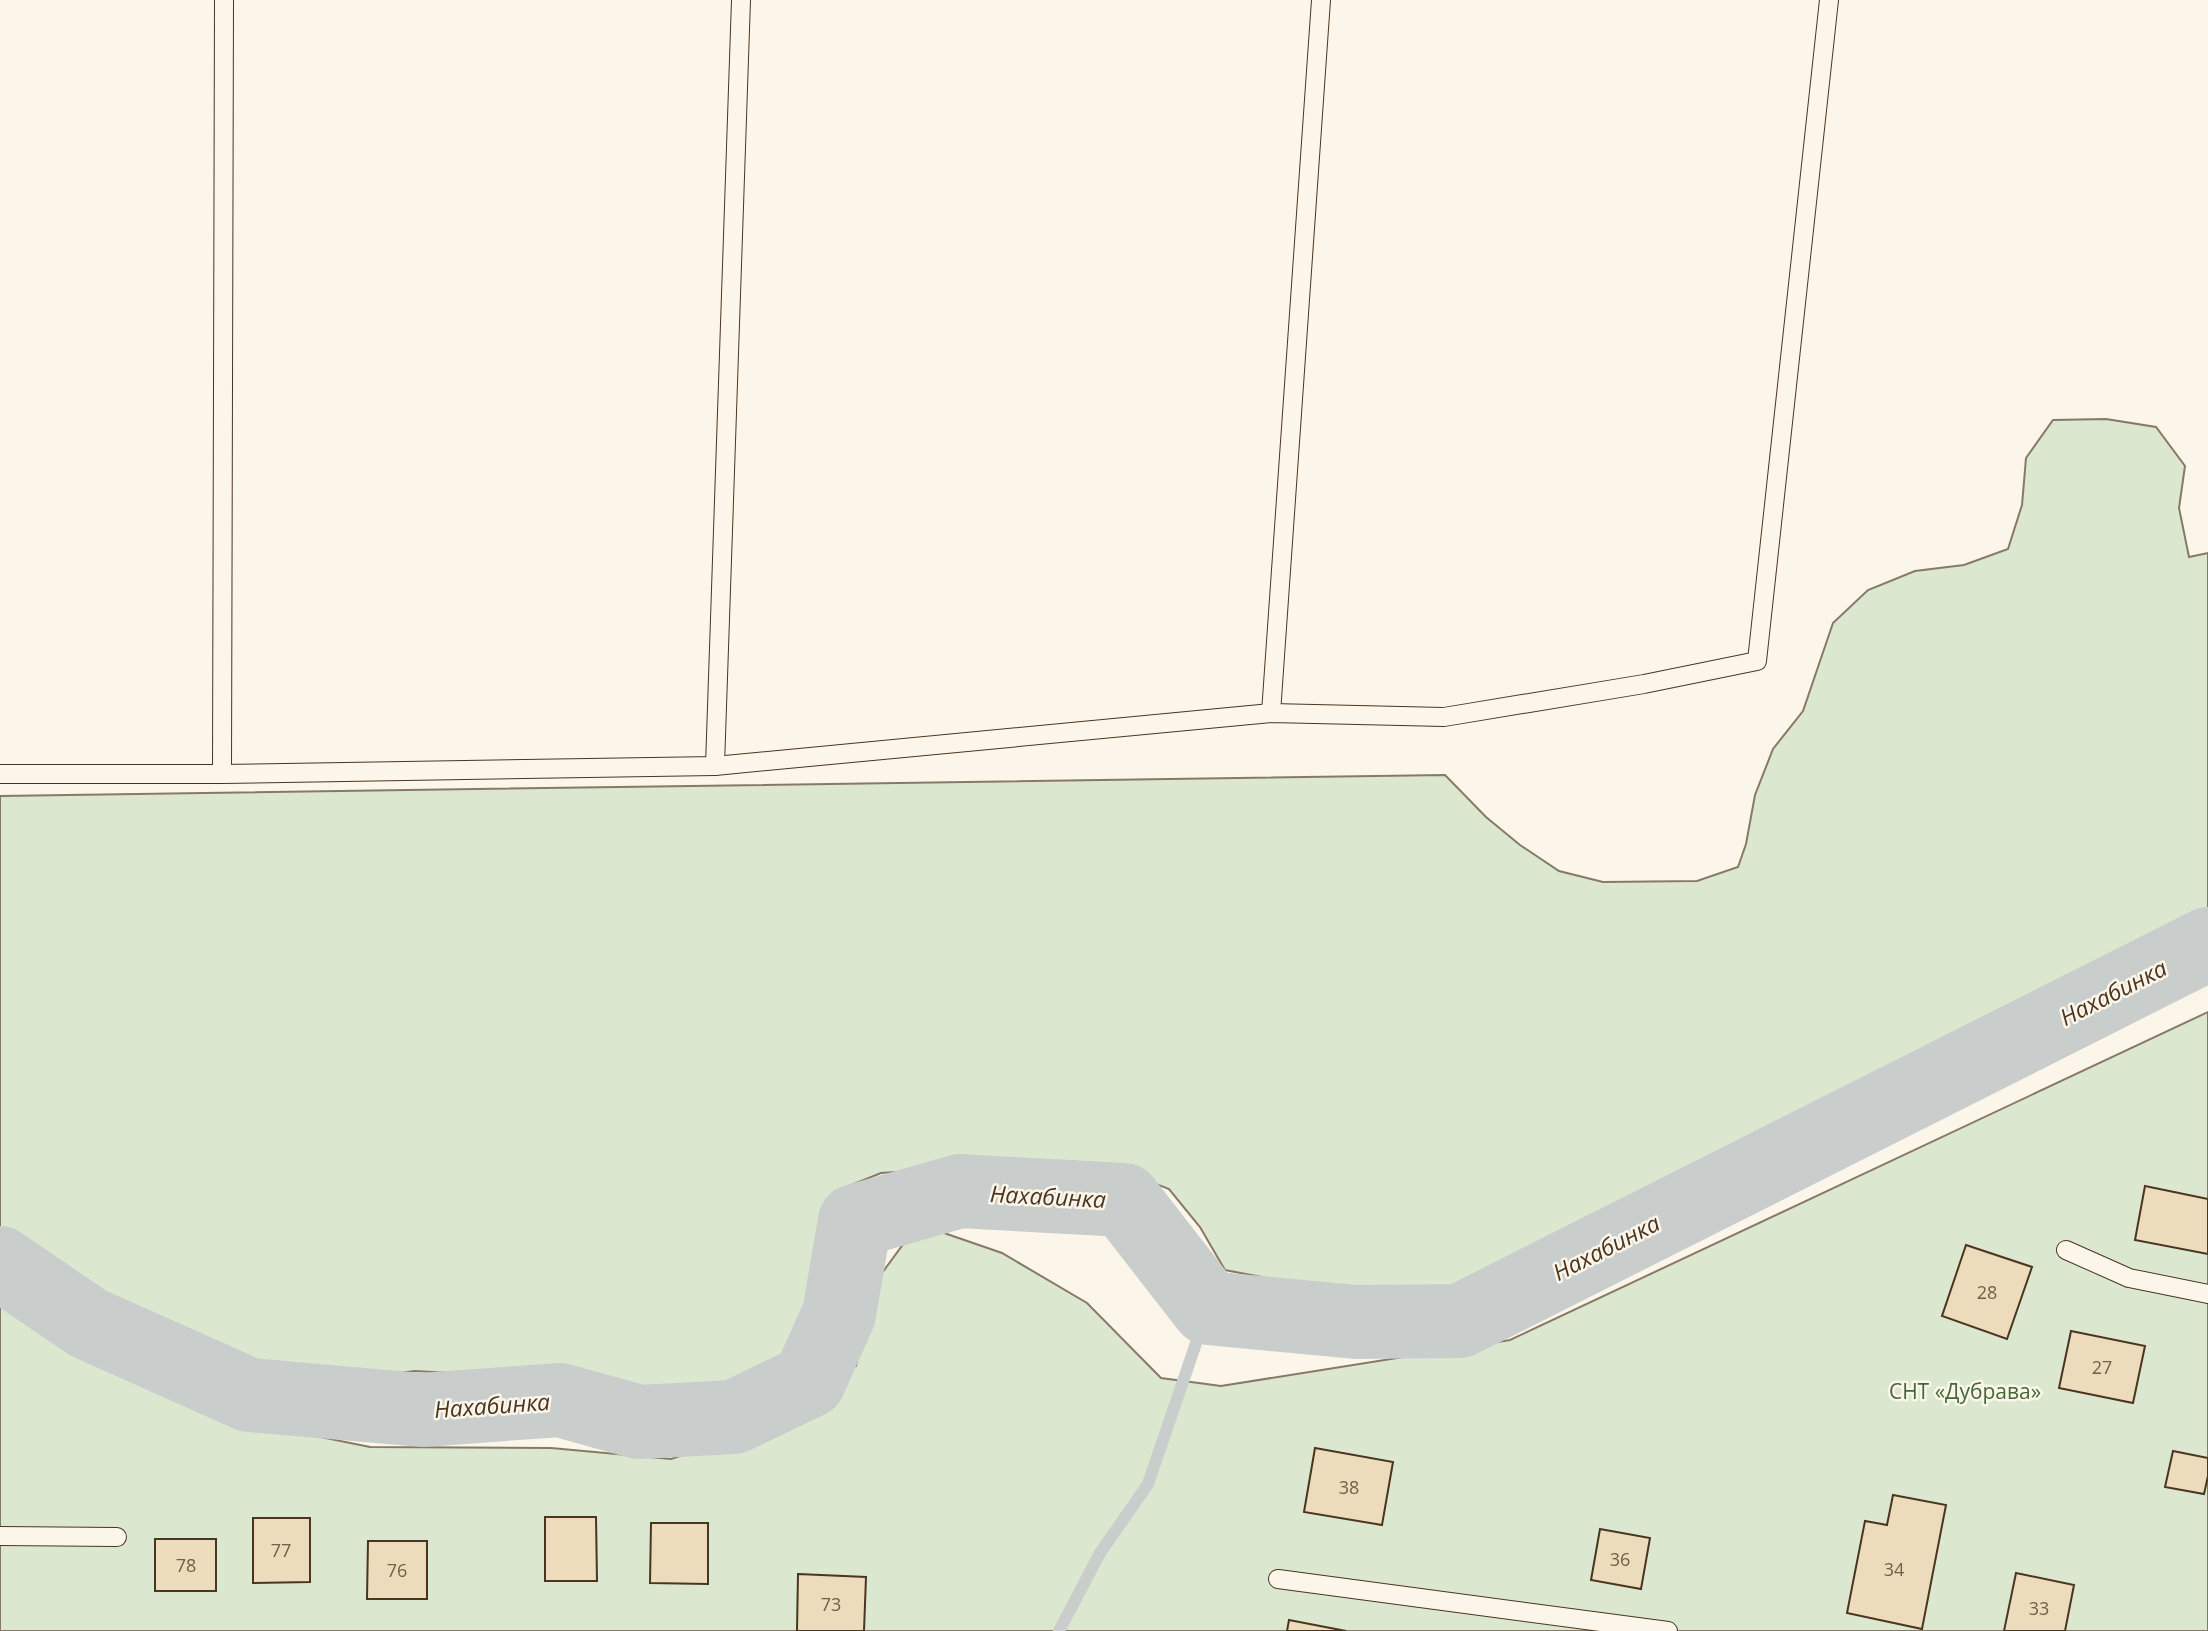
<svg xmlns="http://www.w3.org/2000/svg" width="2208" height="1631" font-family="'Open Sans',sans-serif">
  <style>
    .green { fill: #dce7d0; stroke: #887966; stroke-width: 2 }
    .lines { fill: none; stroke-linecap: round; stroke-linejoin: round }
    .stream { stroke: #c9cecd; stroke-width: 12 }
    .river { stroke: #c9cecd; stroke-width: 74 }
    .building { fill: #ecdcbc; stroke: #4a3520; stroke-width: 2 }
    .lane-casing { stroke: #4a3520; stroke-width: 20 }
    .lane { stroke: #fbf6e9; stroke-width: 18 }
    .labels { text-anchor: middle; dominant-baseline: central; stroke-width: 5; stroke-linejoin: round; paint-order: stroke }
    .number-label { font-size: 18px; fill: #725f47 }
    .park-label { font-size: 21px; fill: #436837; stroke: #fbf6e9 }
    .water-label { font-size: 23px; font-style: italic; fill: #4a3520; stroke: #fbf6e9 }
  </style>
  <rect width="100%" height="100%" fill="#fbf6e9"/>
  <g class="green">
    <polygon points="2106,419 2156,427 2185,466 2179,508 2189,557 2208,553 2208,927 2200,928 1865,1090 1526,1272 1412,1307 1365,1304 1320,1288 1225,1270 1200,1227 1169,1189 1121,1170 1070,1161 881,1173 834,1192 821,1235 807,1322 786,1362 745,1383 648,1389 555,1379 415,1371 319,1383 271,1374 226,1358 143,1314 96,1296 14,1236 0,1230 0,796 1445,775 1486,817 1520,845 1559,871 1603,882 1697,881 1738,867 1746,844 1755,795 1773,749 1803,711 1833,623 1868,590 1915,571 1964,565 2008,549 2022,505 2026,458 2053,420"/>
    <polygon points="2208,1012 2208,1631 0,1631 0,1306 232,1419 370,1447 551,1448 671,1459 779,1423 856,1366 871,1288 918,1224 1002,1253 1087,1303 1161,1378 1221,1386 1510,1340"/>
  </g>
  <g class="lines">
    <polyline class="stream" points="1059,1631 1100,1553 1148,1484 1208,1308"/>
    <polyline class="river" points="0,1263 88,1323 249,1395 422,1410 560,1400 639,1422 734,1417 809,1381 839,1314 855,1221 960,1191 1124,1200 1208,1308 1356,1322 1460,1321 2208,944"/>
  </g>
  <g class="building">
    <polygon points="2145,1186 2208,1199 2208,1254 2135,1240"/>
    <polygon points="1966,1245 2032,1267 2007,1339 1942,1316"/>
    <polygon points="2071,1331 2145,1346 2133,1403 2059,1388"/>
    <polygon points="1315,1448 1393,1462 1382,1525 1304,1512"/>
    <polygon points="2173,1451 2208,1458 2208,1476 2204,1494 2165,1487"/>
    <polygon points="1893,1495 1946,1505 1922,1629 1847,1613 1865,1521 1887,1525"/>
    <polygon points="545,1517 596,1517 597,1581 545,1581"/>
    <polygon points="253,1518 310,1518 310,1582 253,1583"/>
    <polygon points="651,1523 708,1523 708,1584 650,1583"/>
    <polygon points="1600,1529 1650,1538 1641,1589 1591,1580"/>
    <rect x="155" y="1539" width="61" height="52"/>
    <polygon points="368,1541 427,1541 427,1599 367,1599"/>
    <polygon points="2016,1573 2074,1585 2065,1631 2004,1631"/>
    <polygon points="798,1574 866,1577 864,1631 797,1631"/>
    <polygon points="1289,1620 1346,1631 1287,1631"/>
  </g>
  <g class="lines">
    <defs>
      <g id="lane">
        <polyline points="1271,713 1321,0"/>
        <polyline points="715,766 741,0"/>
        <polyline points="0,774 222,774 715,766 1271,713 1444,717 1644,684 1757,661 1829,0"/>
        <polyline points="222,774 224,0"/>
        <polyline points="2066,1250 2129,1278 2208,1294"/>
        <polyline points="0,1536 117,1537"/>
        <polyline points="1278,1579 1668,1631"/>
      </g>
    </defs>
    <use href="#lane" class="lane-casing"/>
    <use href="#lane" class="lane"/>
  </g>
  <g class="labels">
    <g class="number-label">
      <text x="1987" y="1292">28</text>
      <text x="2102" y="1367">27</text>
      <text x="1349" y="1487">38</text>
      <text x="281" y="1550">77</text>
      <text x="1620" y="1559">36</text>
      <text x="186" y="1565">78</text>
      <text x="1894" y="1569">34</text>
      <text x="397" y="1570">76</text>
      <text x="831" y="1604">73</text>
      <text x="2039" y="1608">33</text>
    </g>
    <g class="park-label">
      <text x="1965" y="1391">СНТ «Дубрава»</text>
    </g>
    <g class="water-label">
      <text transform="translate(2113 992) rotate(-27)">Нахабинка</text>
      <text transform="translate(1048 1196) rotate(3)">Нахабинка</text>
      <text transform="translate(1606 1247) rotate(-27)">Нахабинка</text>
      <text transform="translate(492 1405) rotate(-4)">Нахабинка</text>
    </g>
  </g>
</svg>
